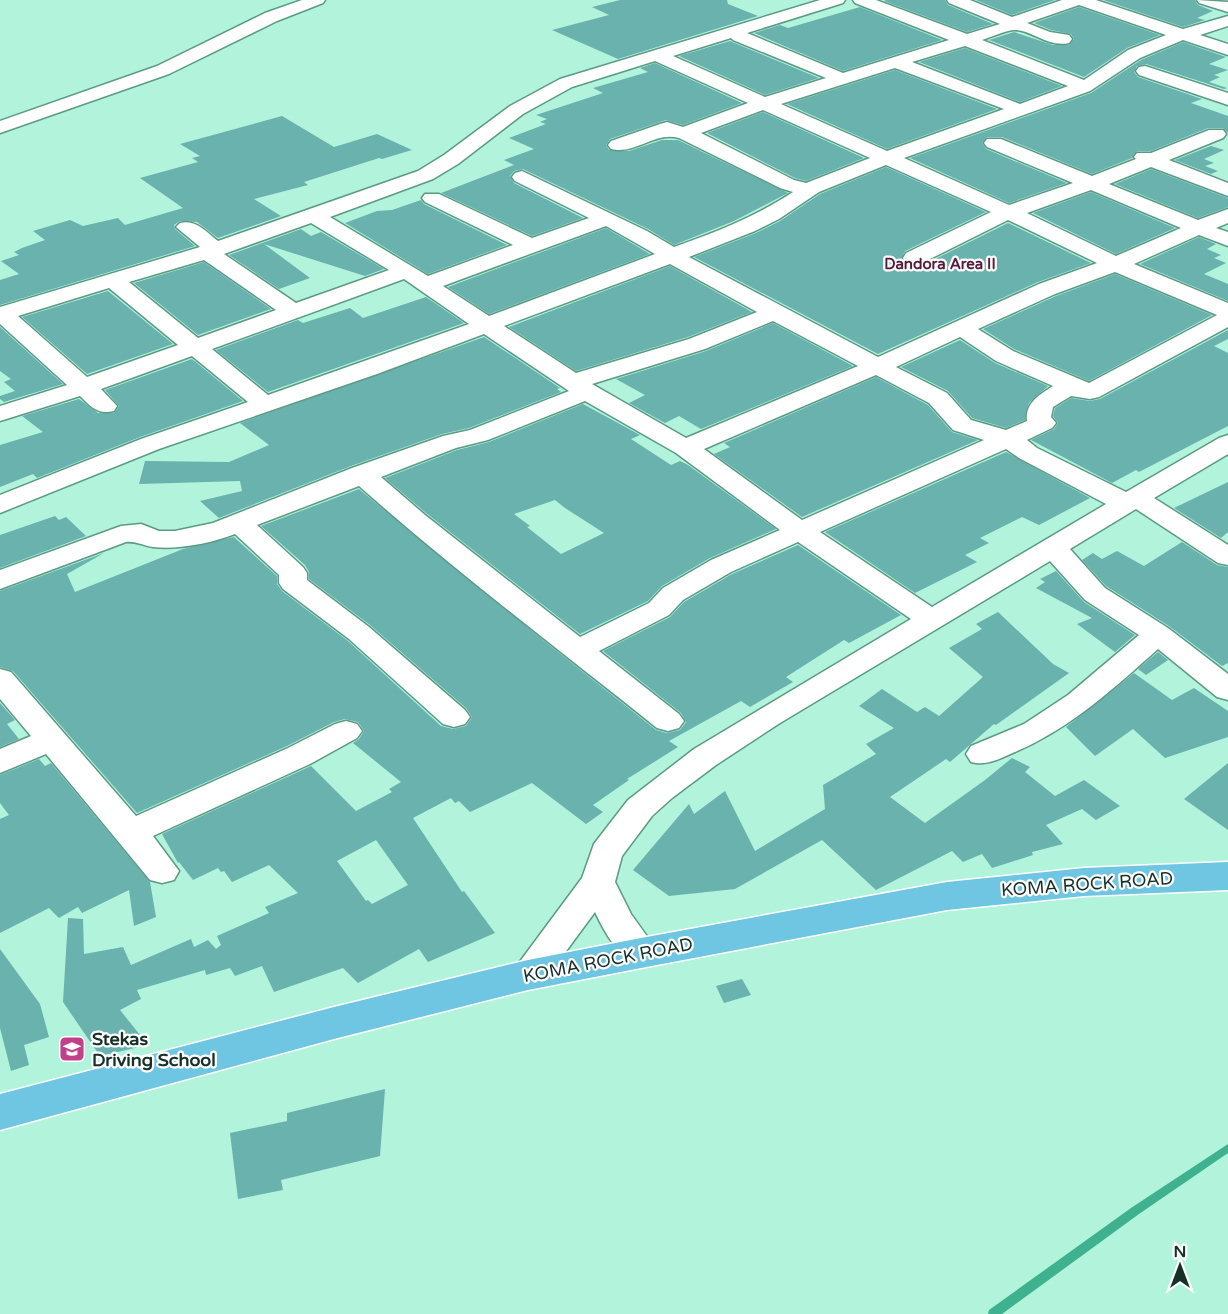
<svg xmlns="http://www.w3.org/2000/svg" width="1228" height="1314" font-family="'Varela Round',sans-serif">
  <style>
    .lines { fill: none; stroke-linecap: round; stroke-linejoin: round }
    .stream { fill: #3eb28f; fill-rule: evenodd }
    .building { fill: #69b2ad; fill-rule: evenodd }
    .minor-casing { stroke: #5b9b84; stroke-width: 3 }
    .major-casing { stroke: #fff; stroke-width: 3 }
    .minor { fill: #fff; fill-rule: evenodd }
    .major { fill: #6fc6e3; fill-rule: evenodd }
    .labels { text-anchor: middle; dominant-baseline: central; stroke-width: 4.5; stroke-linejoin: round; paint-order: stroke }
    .far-quarter-label { font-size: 15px; font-weight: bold; fill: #57193c; stroke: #fff }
    .near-street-label { font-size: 18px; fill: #153027; stroke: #fff }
    .near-poi-label { font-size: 18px; font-weight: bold; fill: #153027; stroke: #fff; text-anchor: start }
  </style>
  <rect width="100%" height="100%" fill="#b1f3db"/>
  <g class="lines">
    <polygon class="stream" points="1228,1144 1228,1153 1139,1214 1002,1314 988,1314 989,1310 1131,1208"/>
  </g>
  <g class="building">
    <polygon points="620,0 727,0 728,4 758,16 618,59 552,30 609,15 592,7"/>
    <polygon points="886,0 945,0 948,5 993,24 967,32 884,1"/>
    <polygon points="976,0 1055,0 1012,15"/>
    <polygon points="1103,0 1195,0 1198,5 1213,11 1197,18 1205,20 1183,27"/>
    <polygon points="860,7 942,40 843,71 754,33 780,25 788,28"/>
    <polygon points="1079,7 1160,35 1127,48 1084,77 989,40 1014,32 1053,45 1069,45 1074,39 1071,34 1051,30 1034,23"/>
    <polygon points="730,41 732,42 819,78 765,95 679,56"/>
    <polygon points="1183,42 1226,57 1209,64 1228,70 1214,75 1220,77 1209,82 1227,88 1224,89 1146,64 1137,66 1134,72 1138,77 1202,99 1191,103 1228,116 1228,133 1223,128 1208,128 1151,151 1137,151 1132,158 1092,174 1002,137 987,137 982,143 986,149 1067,183 1009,203 910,158 1091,93 1141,60"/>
    <polygon points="965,48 1062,86 1020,102 919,62"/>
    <polygon points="655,63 742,103 683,125 666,120 610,139 606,145 609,150 629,151 662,140 678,140 788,193 734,221 674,245 648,229 523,169 514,171 510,176 514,183 583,218 532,236 441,193 514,165 504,160 534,149 509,138 546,124 540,122 547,119 536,115 603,93 593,88 648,72 640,68"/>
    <polygon points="895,70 997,109 887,149 787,104"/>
    <polygon points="763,112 864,158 806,181 795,178 707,133"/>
    <polygon points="282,116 334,147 377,134 412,150 382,159 379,158 304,182 308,185 254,199 281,216 218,238 197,222 180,221 174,225 175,229 195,246 0,305 0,280 19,274 1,261 19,255 14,252 22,248 45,240 33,231 70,220 83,226 118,218 125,225 183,208 140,178 198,162 192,158 200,156 180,144"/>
    <polygon points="1211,146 1224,150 1204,159 1214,163 1205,166 1218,171 1211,174 1175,160"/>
    <polygon points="886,167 986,212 905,251 901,259 905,265 915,267 923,265 1008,223 1091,263 1038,282 878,354 694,257 756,233 780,221 820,194"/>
    <polygon points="1151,169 1228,198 1228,207 1198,218 1115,184"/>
    <polygon points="1091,192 1175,228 1116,254 1033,213"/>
    <polygon points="421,200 424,204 507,245 428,274 345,223 377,211 392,210"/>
    <polygon points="606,228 650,254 489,314 448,287"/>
    <polygon points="301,229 311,236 321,232 384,269 365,276 264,244 310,278 279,289 229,255"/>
    <polygon points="1199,237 1216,244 1207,249 1221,255 1214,258 1226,263 1204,274 1228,284 1228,301 1140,264"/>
    <polygon points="204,262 271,309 198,335 134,283"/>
    <polygon points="670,266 752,312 688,337 576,371 509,327"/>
    <polygon points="1115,274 1212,315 1089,381 1014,349 983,329 1056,296"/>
    <polygon points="108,291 173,344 87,374 22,317"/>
    <polygon points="426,297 464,323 268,392 216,350 298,320 303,323 350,308 363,318"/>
    <polygon points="773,323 853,366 701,429 679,416 665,423 629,403 645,395 616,379 706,351"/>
    <polygon points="0,327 63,384 4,402 0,399 0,396 15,391 4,382 11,379 0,371"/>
    <polygon points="1228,330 1228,339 1214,346 1228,353 1228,426 1139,472 1136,470 1112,483 1031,440 1054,429 1058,423 1053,416 1055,408 1071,398 1090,401 1100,399"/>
    <polygon points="484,337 560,388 557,389 561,392 469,428 442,434 351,466 219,518 200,501 242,491 240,481 139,484 145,461 229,462 269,445 240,423"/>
    <polygon points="960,340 995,363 1048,386 1029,403 1025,420 1006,428 972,418 948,391 901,367"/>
    <polygon points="192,359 243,401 140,437 37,478 33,474 0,487 0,445 43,432 22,416 79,399 98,413 114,413 119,406 105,390"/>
    <polygon points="876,377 928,405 952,432 978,440 802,517 714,454 730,447 724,443"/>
    <path d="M583,404L640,435L631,439L671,465L680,461L688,465L776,529L710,558L662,586L648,601L580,634L426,513L385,478L457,450L489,442ZM555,500L565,508L604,533L561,554L527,527L530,526L514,514Z"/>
    <polygon points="1006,452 1090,498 1039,525 1022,517 980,538 989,543 965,555 977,562 915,593 825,532"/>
    <polygon points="1228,482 1228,532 1221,538 1174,508"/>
    <path d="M359,489L543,640L656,730L667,733L680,730L686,722L681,713L603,651L670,617L684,602L732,574L798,545L901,615L849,643L844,640L786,677L793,682L750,707L741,701L669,741L678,747L627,779L629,780L593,805L603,812L586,824L532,783L470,812L459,801L455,803L451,798L413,818L462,892L464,891L495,933L428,962L419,949L358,983L343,968L274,992L262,966L235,976L230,968L206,975L205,970L137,990L141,999L120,1010L148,1045L100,1056L63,1002L68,918L83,919L84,954L123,947L131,965L191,939L194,947L208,940L216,949L221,945L217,936L269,913L265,907L298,893L269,865L232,882L224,871L221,872L218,868L193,880L179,862L178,863L162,834L311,766L356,811L392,792L389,789L401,782L353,743L359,739L364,731L358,722L345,719L334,722L287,746L137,813L13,671L0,667V591L104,553L67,574L75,592L183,549L234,537L277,576V584L282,591L348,641L441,726L453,729L466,726L472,717L466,708L370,625L309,579V572L305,565L261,526ZM376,840L408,885L372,904L368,900L366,901L337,861Z"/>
    <polygon points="55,516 59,520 66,517 86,536 0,568 0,535"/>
    <polygon points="1182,542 1217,565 1228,567 1228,663 1222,666 1169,626 1106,586 1082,560 1093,553 1102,559 1117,551 1144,566"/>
    <polygon points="1056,571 1084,602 1135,635 1115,652 1077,624 1092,618 1036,588 1045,582 1040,579"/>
    <polygon points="998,612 1053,664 1069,673 996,725 994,724 950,762 946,759 890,797 925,823 985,780 1012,758 1030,767 1025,772 1055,796 1084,780 1120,806 1096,820 1082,809 1046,825 1063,844 1032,852 1033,855 992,868 982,854 963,862 952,851 876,890 822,840 735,889 669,896 633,870 689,804 694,814 725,791 755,851 825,809 823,785 876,754 866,744 894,728 859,706 882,689 917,712 925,707 939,716 983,677 949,648 982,629 976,624"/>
    <polygon points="1158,652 1168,660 1146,675 1138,669"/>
    <polygon points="1134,673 1172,700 1194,688 1228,711 1228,737 1165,758 1133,729 1095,756 1066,727"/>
    <polygon points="0,703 15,720 7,724 19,739 0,747"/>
    <polygon points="39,759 45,766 51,763 150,882 156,917 134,926 129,890 82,913 78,907 59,918 49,908 0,933 0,819 9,815 0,803 0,775"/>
    <polygon points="1228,763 1228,830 1184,799"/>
    <polygon points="0,949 40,1004 49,1037 24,1045 29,1065 11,1071 0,1028"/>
    <polygon points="742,979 751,995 724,1003 716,986"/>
    <polygon points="385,1089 380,1156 281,1180 283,1190 238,1199 230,1133 287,1121 287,1113"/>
  </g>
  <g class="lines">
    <defs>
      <g id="minor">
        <polygon points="302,0 325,0 323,3 277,21 169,74 0,133 0,121 157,66 265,13"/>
        <path d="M820,0H845L843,3L747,33L843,73L949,40L855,3L853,0H876L967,34L1000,24L949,3L947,0H970L1012,17L1062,0H1096L1183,29L1228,16V26L1200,35L1228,44V55L1183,40L1140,58L1090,91L904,158L1009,205L1073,183L987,147L984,143L987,139H1001L1092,176L1136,159L1134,157L1137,153H1151L1209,130H1223L1226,134L1223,138L1169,160L1228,183V196L1151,167L1109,184L1198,220L1228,209V223L1216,228L1228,232V246L1199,235L1134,264L1228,303V327L1099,397L1090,399L1071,396L1053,407L1051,417L1056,423L1052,428L1027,440L1037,448L1126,492L1219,438L1228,435V454L1154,498L1228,545V565L1218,563L1136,509L1070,549L1105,588L1168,628L1228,674V700L1217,697L1158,649C1113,689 1071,728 1015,752C999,759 987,766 971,762L966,754L971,746L1024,724L1068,695L1139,635L1085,600L1050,561L780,723L716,765L672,798L652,816L622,856L615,882L631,914L659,953L654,963C650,964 644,967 640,966C622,965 602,927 595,912L541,985L528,989L515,985L510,975L582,878L594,844L628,800L694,749L911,619L798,542L731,572L683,600L669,615L599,651L679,714L684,721L679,728L668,731L657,728C557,648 455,571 359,486L257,525L303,567L307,573V580L369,627L465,710L470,717L465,724L454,727L443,724L349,639L283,589L279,583V575L235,534C212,543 178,550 153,547C143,546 137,541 126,542L0,589V570L121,526L141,524L159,531H175L213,523L352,468L443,436L470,430L569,391L484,334L377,374L159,449L0,513V495L141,439L248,402L192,356L101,389L117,406L114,411C98,415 91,407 80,396L0,421V406L67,385L0,324V307L200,247L176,227L180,223C196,219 206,232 218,241L418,171L444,155L510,106L560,79ZM1079,5L1166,35L1128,50L1084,80L982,40C992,37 1004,31 1014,30C1030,29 1048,48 1069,43L1072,39L1069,35L1050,32L1027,23ZM731,38L733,40L826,78L765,97L673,56ZM965,46L1068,86L1020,104L912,62ZM655,61L748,103L683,127L667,122L660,124L611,141L608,145L611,149C635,155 655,131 679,138L780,188L793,192C755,217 716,232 674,247L647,231L522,171L515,173L512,177L515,181L589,218L532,238L439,194H425L422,198L425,202L513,245L428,276L330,217L433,179L458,164L523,114L572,87ZM895,68L1004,109L887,151L781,104ZM763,110L870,158L806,183L794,180L701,133ZM886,165L991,212L906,253L903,258L906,263L914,265L922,263L1008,220L1097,263L1039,284L878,357L689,257L755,231L779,219L819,192ZM1091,190L1181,228L1116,256L1027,213ZM311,223L389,270L296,303L224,254ZM606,226L655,254L489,316L443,286ZM204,260L276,310L198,338L129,282ZM670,264L757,312L689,339L576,373L504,326ZM1115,272L1217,315L1089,383L1013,351L978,329L1055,294ZM404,279L469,324L268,395L212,349ZM109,288L178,345L87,377L18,316ZM773,321L858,366L686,438L592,384L705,349ZM960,337L996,361L1053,386C1039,395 1025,403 1027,421L1006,430L971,420L947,393L896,367ZM876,375L929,403L953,430L984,440L802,520L704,449ZM585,401L676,453L780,530L711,560L663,588L649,603L580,637L425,515L381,477L456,448L488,440ZM1006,449L1019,458L1106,504L932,607L820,532Z"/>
        <polygon points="1197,0 1228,2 1228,12 1199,3"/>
        <polygon points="1145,66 1228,93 1228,105 1139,75 1136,71 1139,67"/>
        <polygon points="0,669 11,672 136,816 288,748 335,724 346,721 357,724 362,731 357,738 310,764 153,836 179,871 174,880 162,883 150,880 46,754 0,773 0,749 31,736 0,699"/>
      </g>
      <polygon id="major" points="1228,862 1228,890 1084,896 947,910 641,968 528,990 334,1039 0,1130 0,1094 334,1007 528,960 641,938 947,882 1084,868"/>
    </defs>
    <use href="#minor" class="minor-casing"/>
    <use href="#major" class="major-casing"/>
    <use href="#minor" class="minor"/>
    <use href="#major" class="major"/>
  </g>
  <defs>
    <symbol id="school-square" viewBox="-11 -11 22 22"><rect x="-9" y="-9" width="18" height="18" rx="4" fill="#c14089" stroke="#fff"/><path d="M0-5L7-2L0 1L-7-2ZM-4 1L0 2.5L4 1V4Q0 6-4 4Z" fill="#fff"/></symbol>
  </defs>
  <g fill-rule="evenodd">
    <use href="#school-square" x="57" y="1034" width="30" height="30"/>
  </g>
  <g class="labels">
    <g class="far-quarter-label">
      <text x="940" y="264">Dandora Area II</text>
    </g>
    <g class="near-street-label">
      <text transform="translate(1087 884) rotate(-4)">KOMA ROCK ROAD</text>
      <text transform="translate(608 960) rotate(-11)">KOMA ROCK ROAD</text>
    </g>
    <g class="near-poi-label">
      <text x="92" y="1039">Stekas<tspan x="92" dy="21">Driving School</tspan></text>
    </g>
  </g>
  <g transform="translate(1180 1266)" stroke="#ffffff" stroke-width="4.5" paint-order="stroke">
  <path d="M0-4.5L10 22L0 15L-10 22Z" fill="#153027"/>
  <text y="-9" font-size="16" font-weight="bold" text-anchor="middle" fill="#153027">N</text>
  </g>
</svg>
